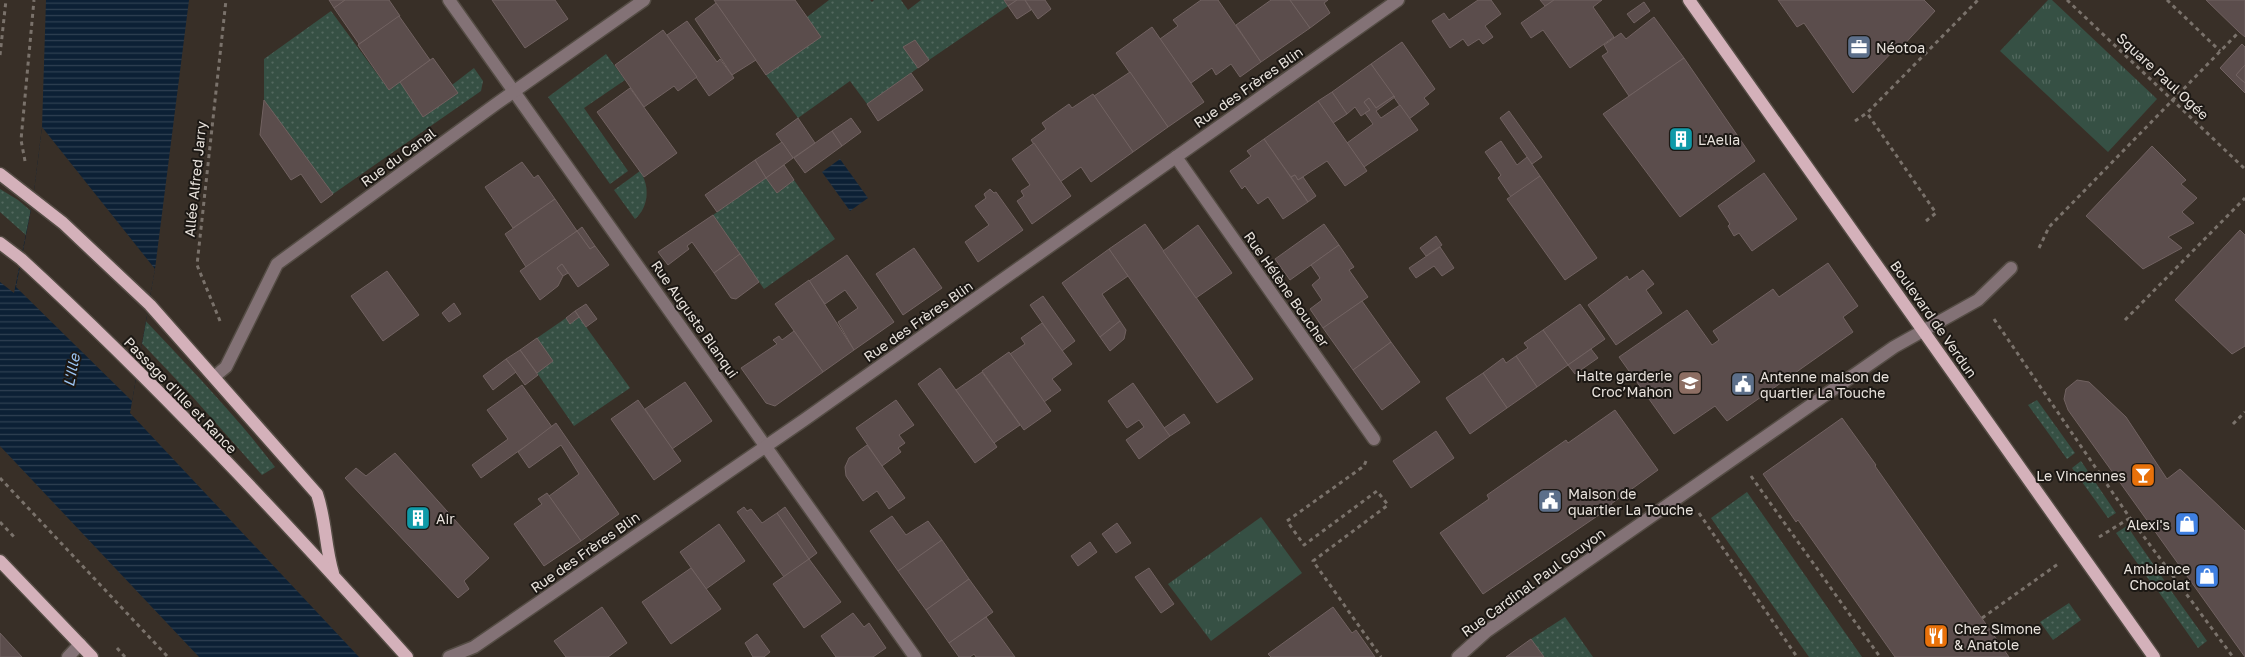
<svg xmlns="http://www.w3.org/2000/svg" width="2245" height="657" font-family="'Golos Text',sans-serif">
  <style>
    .grass { fill: url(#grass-dots) }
    .park { fill: url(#park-tufts) }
    .water { fill: url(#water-rules) }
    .pier { fill: #382f27 }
    .building { fill: #5b4d4c; stroke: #716261 }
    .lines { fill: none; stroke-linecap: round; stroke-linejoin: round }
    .minor-casing { stroke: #544c44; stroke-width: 15 }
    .major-casing { stroke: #544c44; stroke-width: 15 }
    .path { stroke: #7a726b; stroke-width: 3; stroke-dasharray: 4 4; stroke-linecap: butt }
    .minor { stroke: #837276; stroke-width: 12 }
    .major { stroke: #d4b1ba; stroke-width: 12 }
    .labels { text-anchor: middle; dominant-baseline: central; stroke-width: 4; stroke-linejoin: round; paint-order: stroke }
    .poi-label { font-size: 14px; fill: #e9e3dd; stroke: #1c1814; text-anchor: start }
    .street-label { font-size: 14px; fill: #e9e3dd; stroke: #1c1814 }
    .water-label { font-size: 15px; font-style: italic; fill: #9bc4f2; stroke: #1c1814 }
  </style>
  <defs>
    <pattern id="grass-dots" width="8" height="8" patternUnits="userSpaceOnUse" patternTransform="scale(1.25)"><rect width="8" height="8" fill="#365044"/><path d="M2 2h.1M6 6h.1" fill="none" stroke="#53695f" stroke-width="1.8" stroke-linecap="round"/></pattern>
    <pattern id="park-tufts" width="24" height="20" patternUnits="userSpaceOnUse" patternTransform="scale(1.25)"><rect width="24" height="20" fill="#365044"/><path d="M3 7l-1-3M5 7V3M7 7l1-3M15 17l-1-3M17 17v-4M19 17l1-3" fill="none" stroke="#53695f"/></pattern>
    <pattern id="water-rules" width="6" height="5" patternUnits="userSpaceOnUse" patternTransform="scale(1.25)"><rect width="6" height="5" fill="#0c2035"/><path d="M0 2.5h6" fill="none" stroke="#2f4052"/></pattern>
  </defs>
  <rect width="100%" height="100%" fill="#382f27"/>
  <g class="grass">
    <polygon points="829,0 870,0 872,2 874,0 901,0 908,10 921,0 1004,0 1008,6 929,60 915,40 904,47 918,68 867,104 850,81 798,118 766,75 821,37 807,17"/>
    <polygon points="331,11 389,90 400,82 423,117 458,93 452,85 474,68 483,81 481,91 333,194 264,100 264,59"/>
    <polygon points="606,54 625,80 584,108 628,171 610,184 548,97"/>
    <path d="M640,171C650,186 649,207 635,219L614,190Z"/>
    <polygon points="766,178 777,193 794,180 835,239 764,289 713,215"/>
    <polygon points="0,189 18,200 58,234 36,244 0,212"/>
    <path d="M141,316C187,365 234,413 275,467L262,475L191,395L134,335Z"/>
    <polygon points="579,317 630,388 574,426 537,373 553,361 537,338 566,318 570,324"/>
    <polygon points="2037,400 2075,453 2067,459 2028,405"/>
    <polygon points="2081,461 2116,513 2108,518 2072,468"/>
    <polygon points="1747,492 1862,657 1809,657 1711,518"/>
    <polygon points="2127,526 2164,580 2154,587 2116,533"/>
    <polygon points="2167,585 2207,641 2198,648 2158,591"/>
    <polygon points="2069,603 2081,620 2053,640 2040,622"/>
    <polygon points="1565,617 1593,657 1544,657 1531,639"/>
  </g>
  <g class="park">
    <polygon points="2048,0 2052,0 2157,99 2108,152 2000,51"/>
    <polygon points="1261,517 1302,573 1211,641 1168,584"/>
  </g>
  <g class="water">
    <polygon points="46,0 189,0 155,269 130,413 359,657 199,657 0,446 0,282 14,293 33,199 42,127"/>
    <polygon points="840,159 868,198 850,211 822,172"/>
  </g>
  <polygon class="pier" points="42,127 155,269 132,401 16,287 33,199"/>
  <g class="building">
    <polygon points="329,0 345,0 334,8"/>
    <polygon points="345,0 389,0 400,16 359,44 334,8"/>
    <polygon points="492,0 555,0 568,19 525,48"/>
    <polygon points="714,0 795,0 821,37 766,75"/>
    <polygon points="1004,0 1017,0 1008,6"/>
    <polygon points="1017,0 1025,0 1031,10 1017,19 1008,6"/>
    <polygon points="1025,0 1045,0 1051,9 1038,19"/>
    <polygon points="1201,0 1218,0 1261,62 1240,77 1231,64 1216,75 1212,68 1191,83 1160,39 1178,26 1173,20"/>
    <polygon points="1271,0 1290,0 1310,28 1261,62 1236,25"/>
    <polygon points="1290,0 1328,0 1324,3 1330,13 1310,28"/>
    <polygon points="1478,0 1491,0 1501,14 1485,26 1493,37 1483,44 1479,39 1468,46 1463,39 1450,48 1432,21 1444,13 1449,20"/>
    <polygon points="1540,0 1554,0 1545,6"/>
    <polygon points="1554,0 1602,0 1593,7 1614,37 1570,68 1543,30 1531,38 1521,23"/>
    <polygon points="1778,0 1924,0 1935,11 1900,49 1898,46 1853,93 1804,23 1797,27"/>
    <polygon points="2206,0 2245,0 2245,37 2239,32"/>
    <polygon points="1644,2 1650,11 1634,23 1627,14"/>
    <polygon points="716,3 756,60 732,75 695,19"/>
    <polygon points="399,16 430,60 389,90 358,45"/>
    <polygon points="1654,17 1684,58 1629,96 1602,56 1608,52 1604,45 1621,33 1626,39"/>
    <polygon points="687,21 717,62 720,59 734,78 709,96 667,35"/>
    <polygon points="1152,27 1204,102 1168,127 1116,53"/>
    <polygon points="663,30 697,77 678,91 674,86 644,107 615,65"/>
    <polygon points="915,40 929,60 918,68 903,47"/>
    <polygon points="1402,42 1435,89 1424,98 1429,104 1409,119 1371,64"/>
    <polygon points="2242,44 2245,47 2245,65 2236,75 2245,83 2245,93 2220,68"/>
    <polygon points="433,58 458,93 423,117 400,82"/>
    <polygon points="1684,58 1755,161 1680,217 1603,114"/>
    <polygon points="1371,64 1394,96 1376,108 1369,98 1364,102 1370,110 1361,116 1355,107 1347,114 1332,92"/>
    <polygon points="2245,65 2245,83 2236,75"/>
    <polygon points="1130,72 1168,127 1133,152 1094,96"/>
    <polygon points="911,73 923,90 878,121 867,104"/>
    <polygon points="630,88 677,153 644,177 597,112"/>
    <polygon points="1332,92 1347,114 1333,123 1318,101"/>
    <polygon points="1093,94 1133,152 1091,182 1081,167 1060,182 1031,140 1046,129 1042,123 1069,104 1072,108"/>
    <polygon points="1394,96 1395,97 1376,111 1381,118 1400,105 1418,130 1364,167 1347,143 1373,124 1365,113 1370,110 1364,102 1369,98 1376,108"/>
    <polygon points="264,100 333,194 321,203 301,174 291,180 260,135"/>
    <polygon points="1318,101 1367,171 1345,186 1327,161 1298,180 1295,175 1291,177 1264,139"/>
    <polygon points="1509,111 1542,157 1532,164 1500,118"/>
    <polygon points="798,118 815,143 793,158 776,134"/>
    <polygon points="851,118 861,132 842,146 832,131"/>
    <polygon points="832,131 842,146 805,173 794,158"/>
    <polygon points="1264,139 1308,202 1283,219 1268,197 1258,204 1245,186 1242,189 1230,171 1251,156 1247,151"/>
    <polygon points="1501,141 1517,165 1527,157 1540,176 1511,197 1498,178 1501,175 1485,152"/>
    <polygon points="782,142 793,158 766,178 755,160"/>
    <polygon points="1034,143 1071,196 1032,224 1017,201 1024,196 1021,191 1030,185 1012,159"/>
    <polygon points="2152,146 2186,180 2181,184 2197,198 2182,212 2194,223 2168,237 2182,248 2143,269 2086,216"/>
    <polygon points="755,160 766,178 717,212 705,195"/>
    <polygon points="522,162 534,178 538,175 555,199 513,228 485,187"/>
    <polygon points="784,165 794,180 777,193 766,178"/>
    <polygon points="1764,173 1797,219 1752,251 1739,233 1734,236 1728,226 1730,224 1718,206"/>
    <polygon points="1295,175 1298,180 1303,177 1316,196 1308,202 1291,177"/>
    <polygon points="1540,176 1597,258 1565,280 1507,199"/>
    <polygon points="990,189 994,193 996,192 1023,230 978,262 965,242 989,225 975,206 986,198 984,194"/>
    <polygon points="555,199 577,231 526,267 505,234"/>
    <polygon points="713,215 740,254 714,273 692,242 687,246 689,249 668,265 658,252"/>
    <polygon points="1145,224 1253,379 1217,403 1109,249"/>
    <polygon points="1324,224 1339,245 1290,280 1275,259"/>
    <polygon points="1198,225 1232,273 1196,298 1163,251"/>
    <polygon points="582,227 595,246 590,249 577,231"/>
    <polygon points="2240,230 2245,235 2245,346 2232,354 2175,300"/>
    <polygon points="577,231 590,249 595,246 609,265 578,287 562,264 557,268 563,276 558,286 540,300 520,271"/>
    <polygon points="1436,236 1442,245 1426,256 1420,248"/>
    <polygon points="1339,245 1354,267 1349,270 1368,297 1323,328 1310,309 1322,300 1312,285 1320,278 1311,265"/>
    <polygon points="1440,247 1454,268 1442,276 1434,266 1416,278 1409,268"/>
    <polygon points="914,248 942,288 903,315 876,274"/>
    <polygon points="1109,249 1128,276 1102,294 1120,321 1100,337 1062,283"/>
    <polygon points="740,254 759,282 736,299 731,298 714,273"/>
    <polygon points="847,255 894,322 854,350 838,322 858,308 845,290 825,304 809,281"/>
    <polygon points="1828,263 1858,306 1843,317 1853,332 1727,421 1715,406 1674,434 1619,357 1687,310 1712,345 1719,340 1713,331 1773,289 1779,297"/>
    <polygon points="562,264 568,273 563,276 557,268"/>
    <polygon points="1643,270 1654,284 1646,290 1662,313 1616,345 1588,305 1627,276 1629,280"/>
    <polygon points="387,271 419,315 383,341 351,296"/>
    <polygon points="809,280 854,350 823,372 775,304"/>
    <polygon points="1043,296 1075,341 1062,351 1030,305"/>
    <polygon points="1362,301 1391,342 1353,370 1323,328"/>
    <polygon points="454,303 461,314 449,322 442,313"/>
    <polygon points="586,304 597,319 586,327 575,311"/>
    <polygon points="1580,304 1605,339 1568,365 1543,330"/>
    <polygon points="575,311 579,317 570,324 566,318"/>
    <polygon points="1120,321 1126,330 1124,339 1110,351 1100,337"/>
    <polygon points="1042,323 1072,364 1052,379 1061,390 1044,402 1010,354 1025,344 1021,338"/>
    <polygon points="1543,330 1568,365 1537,387 1516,356 1528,348 1524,343"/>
    <polygon points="794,331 823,372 775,406 766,403 741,368 777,344 773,340 779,336 782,340"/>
    <polygon points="537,338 553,361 537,373 520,350"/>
    <polygon points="1391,342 1420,382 1382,410 1353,370"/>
    <polygon points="1591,349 1598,358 1575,374 1568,365"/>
    <polygon points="520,350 538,375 525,385 506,359"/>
    <polygon points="1009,352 1051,411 1024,430 982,371"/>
    <polygon points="1516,356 1537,387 1507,408 1483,373 1503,358 1506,363"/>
    <polygon points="506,359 516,372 493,390 483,376"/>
    <polygon points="940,368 997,447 975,463 918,384"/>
    <polygon points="982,372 1020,425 994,443 956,390"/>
    <polygon points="1483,373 1507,408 1470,434 1446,398"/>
    <polygon points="2077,380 2089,382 2126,417 2167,479 2180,469 2245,531 2245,657 2068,410 2064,399 2066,389"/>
    <polygon points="685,382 712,421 672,449 645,409"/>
    <polygon points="1133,383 1170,436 1139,459 1126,440 1144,427 1139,420 1127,428 1108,401"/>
    <polygon points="522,385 552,427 481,478 472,465 508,439 487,410"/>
    <polygon points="638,400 681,461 654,480 611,419"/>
    <polygon points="896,400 914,425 899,435 905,443 898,448 901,452 882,466 856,428"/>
    <polygon points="1615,410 1658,470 1611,504 1612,506 1483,594 1440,533 1489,499 1487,495 1566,440 1568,443"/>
    <polygon points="1184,414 1190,423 1170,436 1164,428"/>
    <polygon points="1842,418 1876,465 1875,466 2009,657 1895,657 1798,520 1796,522 1763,474"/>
    <polygon points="556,423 619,514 581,541 549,496 579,474 561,445 529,468 518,452"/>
    <polygon points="1436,431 1454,458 1411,488 1393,461"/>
    <polygon points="867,445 905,498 889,509 877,491 863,501 846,476 845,467 849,458"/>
    <polygon points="395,453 489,558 464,581 469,589 458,598 345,478 356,468 366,476"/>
    <polygon points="547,493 581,541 544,566 514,524 542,504 538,499"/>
    <polygon points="744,507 747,511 751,509 762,523 777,513 809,559 784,577 737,512"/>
    <polygon points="785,507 817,553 809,559 777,513"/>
    <polygon points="892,516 906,535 928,521 942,540 898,571 870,531"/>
    <polygon points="1117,523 1131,543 1116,553 1102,534"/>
    <polygon points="719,524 745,561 706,589 680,552"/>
    <polygon points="942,540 969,579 926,610 898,571"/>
    <polygon points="1090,542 1097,552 1078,566 1071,556"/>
    <polygon points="809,559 841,602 804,628 773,584"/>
    <polygon points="691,568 721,609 671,644 642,602"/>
    <polygon points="1149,568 1174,604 1161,613 1135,577"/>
    <polygon points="969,579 993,612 949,643 926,610"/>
    <polygon points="602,607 627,643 608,657 566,657 554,641"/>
    <polygon points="1333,607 1352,633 1356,630 1375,657 1271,657 1268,654"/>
    <polygon points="853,613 864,627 869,623 886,648 873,657 836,657 821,636"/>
    <polygon points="986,617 1015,657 976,657 974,654 970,657 959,657 949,643"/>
    <polygon points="0,633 22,657 0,657"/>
    <polygon points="757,634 770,652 764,657 753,657 745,643"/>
    <polygon points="1531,639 1544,657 1506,657 1524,644"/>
  </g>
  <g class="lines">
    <defs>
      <g id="minor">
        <polyline points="449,0 915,657"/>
        <polyline points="1176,157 1374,439"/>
        <polyline points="214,377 226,367 277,264 496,104 644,0"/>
        <polyline points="68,657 80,644"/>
        <polyline points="449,657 474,647 804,420 1398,0"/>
        <polyline points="1458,657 1487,631 1894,347 1978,300 2011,268"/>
      </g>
      <g id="major">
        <polyline points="1689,0 2154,657"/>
        <path d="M0,174L63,223L150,305L317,494C326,520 325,547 333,573"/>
        <path d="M0,243L21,259C157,384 283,519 407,657"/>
        <polyline points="0,561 92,657"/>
      </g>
    </defs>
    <use href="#minor" class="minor-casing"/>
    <use href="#major" class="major-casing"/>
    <g class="path">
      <polyline points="2067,0 2245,169"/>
      <polyline points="2167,0 2220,51"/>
      <polyline points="0,55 6,0"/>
      <polyline points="1855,121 1867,113"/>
      <polyline points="25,161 21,140 34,0"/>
      <polyline points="1926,221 1936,213 1867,113 1978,0"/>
      <polyline points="2039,248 2049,227 2239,32"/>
      <polyline points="1994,319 2130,518 2233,657"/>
      <polyline points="2125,320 2245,198"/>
      <polyline points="220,321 197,265 226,0"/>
      <polyline points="2233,424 2245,412"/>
      <polyline points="1366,461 1364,466 1287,521 1304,545 1377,491 1388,505 1313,561 1381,657"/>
      <polyline points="1751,476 1880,657"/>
      <polyline points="0,478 168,657"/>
      <polyline points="1699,513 1797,657"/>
      <polyline points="0,522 16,539"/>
      <polyline points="2099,537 2130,518"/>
      <polyline points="1982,618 2058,564"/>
      <polyline points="117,648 125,657"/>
    </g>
    <use href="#minor" class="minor"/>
    <use href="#major" class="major"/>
  </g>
  <defs>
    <symbol id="office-square" viewBox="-11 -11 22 22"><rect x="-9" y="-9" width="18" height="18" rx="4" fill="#5c6f8a" stroke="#1c1814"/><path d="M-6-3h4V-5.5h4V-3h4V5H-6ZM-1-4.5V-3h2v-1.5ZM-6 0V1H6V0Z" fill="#fff"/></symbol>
    <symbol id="building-square" viewBox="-11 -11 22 22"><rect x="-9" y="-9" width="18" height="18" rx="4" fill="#0f9aa8" stroke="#1c1814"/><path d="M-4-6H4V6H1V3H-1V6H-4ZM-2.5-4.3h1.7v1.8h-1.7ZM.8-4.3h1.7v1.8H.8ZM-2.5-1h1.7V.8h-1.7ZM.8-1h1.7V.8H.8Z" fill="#fff"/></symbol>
    <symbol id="school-square" viewBox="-11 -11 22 22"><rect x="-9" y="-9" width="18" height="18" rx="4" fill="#8d6e63" stroke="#1c1814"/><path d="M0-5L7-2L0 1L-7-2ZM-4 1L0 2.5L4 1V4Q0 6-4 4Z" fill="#fff"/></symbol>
    <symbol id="civic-square" viewBox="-11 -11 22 22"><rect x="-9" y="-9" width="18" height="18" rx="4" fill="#5c6f8a" stroke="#1c1814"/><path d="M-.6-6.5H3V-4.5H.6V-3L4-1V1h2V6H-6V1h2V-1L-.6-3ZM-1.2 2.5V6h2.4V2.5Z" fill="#fff"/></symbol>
    <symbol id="bar-square" viewBox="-11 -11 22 22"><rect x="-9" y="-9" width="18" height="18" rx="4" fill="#e8710a" stroke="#1c1814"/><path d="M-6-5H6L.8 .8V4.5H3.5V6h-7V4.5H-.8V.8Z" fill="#fff"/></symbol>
    <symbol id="shop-square" viewBox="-11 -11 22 22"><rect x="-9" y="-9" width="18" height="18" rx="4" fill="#3f7fe0" stroke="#1c1814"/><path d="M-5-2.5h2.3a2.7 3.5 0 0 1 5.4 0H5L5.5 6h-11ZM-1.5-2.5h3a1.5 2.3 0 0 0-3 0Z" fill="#fff"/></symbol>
    <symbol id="restaurant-square" viewBox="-11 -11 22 22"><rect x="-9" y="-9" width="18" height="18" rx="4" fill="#e8710a" stroke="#1c1814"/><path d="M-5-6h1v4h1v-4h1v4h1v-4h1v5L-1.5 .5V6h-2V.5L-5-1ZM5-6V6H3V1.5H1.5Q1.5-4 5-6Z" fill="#fff"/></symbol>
  </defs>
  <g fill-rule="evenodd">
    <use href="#office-square" x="1845" y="33" width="28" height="28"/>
    <use href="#building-square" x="1667" y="125" width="28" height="28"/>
    <use href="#school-square" x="1676" y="369" width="28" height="28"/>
    <use href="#civic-square" x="1729" y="370" width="28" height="28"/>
    <use href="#bar-square" x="2129" y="461" width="28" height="28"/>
    <use href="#civic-square" x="1536" y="487" width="28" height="28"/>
    <use href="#building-square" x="404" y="504" width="28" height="28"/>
    <use href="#shop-square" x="2173" y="510" width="28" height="28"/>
    <use href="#shop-square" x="2193" y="562" width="28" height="28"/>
    <use href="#restaurant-square" x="1922" y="622" width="28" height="28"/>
  </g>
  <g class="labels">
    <g class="poi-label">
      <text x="1876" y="47">Néotoa</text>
      <text x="1698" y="139">L'Aelia</text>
      <text x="1672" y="375" text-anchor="end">Halte garderie<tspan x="1672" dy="16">Croc’Mahon</tspan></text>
      <text x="1760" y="376">Antenne maison de<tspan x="1760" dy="16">quartier La Touche</tspan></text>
      <text x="2126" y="475" text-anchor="end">Le Vincennes</text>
      <text x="1568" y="493">Maison de<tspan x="1568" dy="16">quartier La Touche</tspan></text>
      <text x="436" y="518">Air</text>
      <text x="2170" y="524" text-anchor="end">Alexi's</text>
      <text x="2190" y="568" text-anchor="end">Ambiance<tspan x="2190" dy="16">Chocolat</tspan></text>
      <text x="1954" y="628">Chez Simone<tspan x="1954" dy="16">&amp; Anatole</tspan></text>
    </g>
    <g class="street-label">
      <text transform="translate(2163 76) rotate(43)">Square Paul Ogée</text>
      <text transform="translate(1248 87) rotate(-35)">Rue des Frères Blin</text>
      <text transform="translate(398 157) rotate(-36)">Rue du Canal</text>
      <text transform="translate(195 179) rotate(-84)">Allée Alfred Jarry</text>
      <text transform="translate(1287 289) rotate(55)">Rue Hélène Boucher</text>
      <text transform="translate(695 319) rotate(55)">Rue Auguste Blanqui</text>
      <text transform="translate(1934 319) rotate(55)">Boulevard de Verdun</text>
      <text transform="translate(918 321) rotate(-35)">Rue des Frères Blin</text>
      <text transform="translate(181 395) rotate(46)">Passage d'Ille et Rance</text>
      <text transform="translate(585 552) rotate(-35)">Rue des Frères Blin</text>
      <text transform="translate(1533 582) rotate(-36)">Rue Cardinal Paul Gouyon</text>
    </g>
    <g class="water-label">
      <text transform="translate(71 370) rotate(-79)">L'Ille</text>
    </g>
  </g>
</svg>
